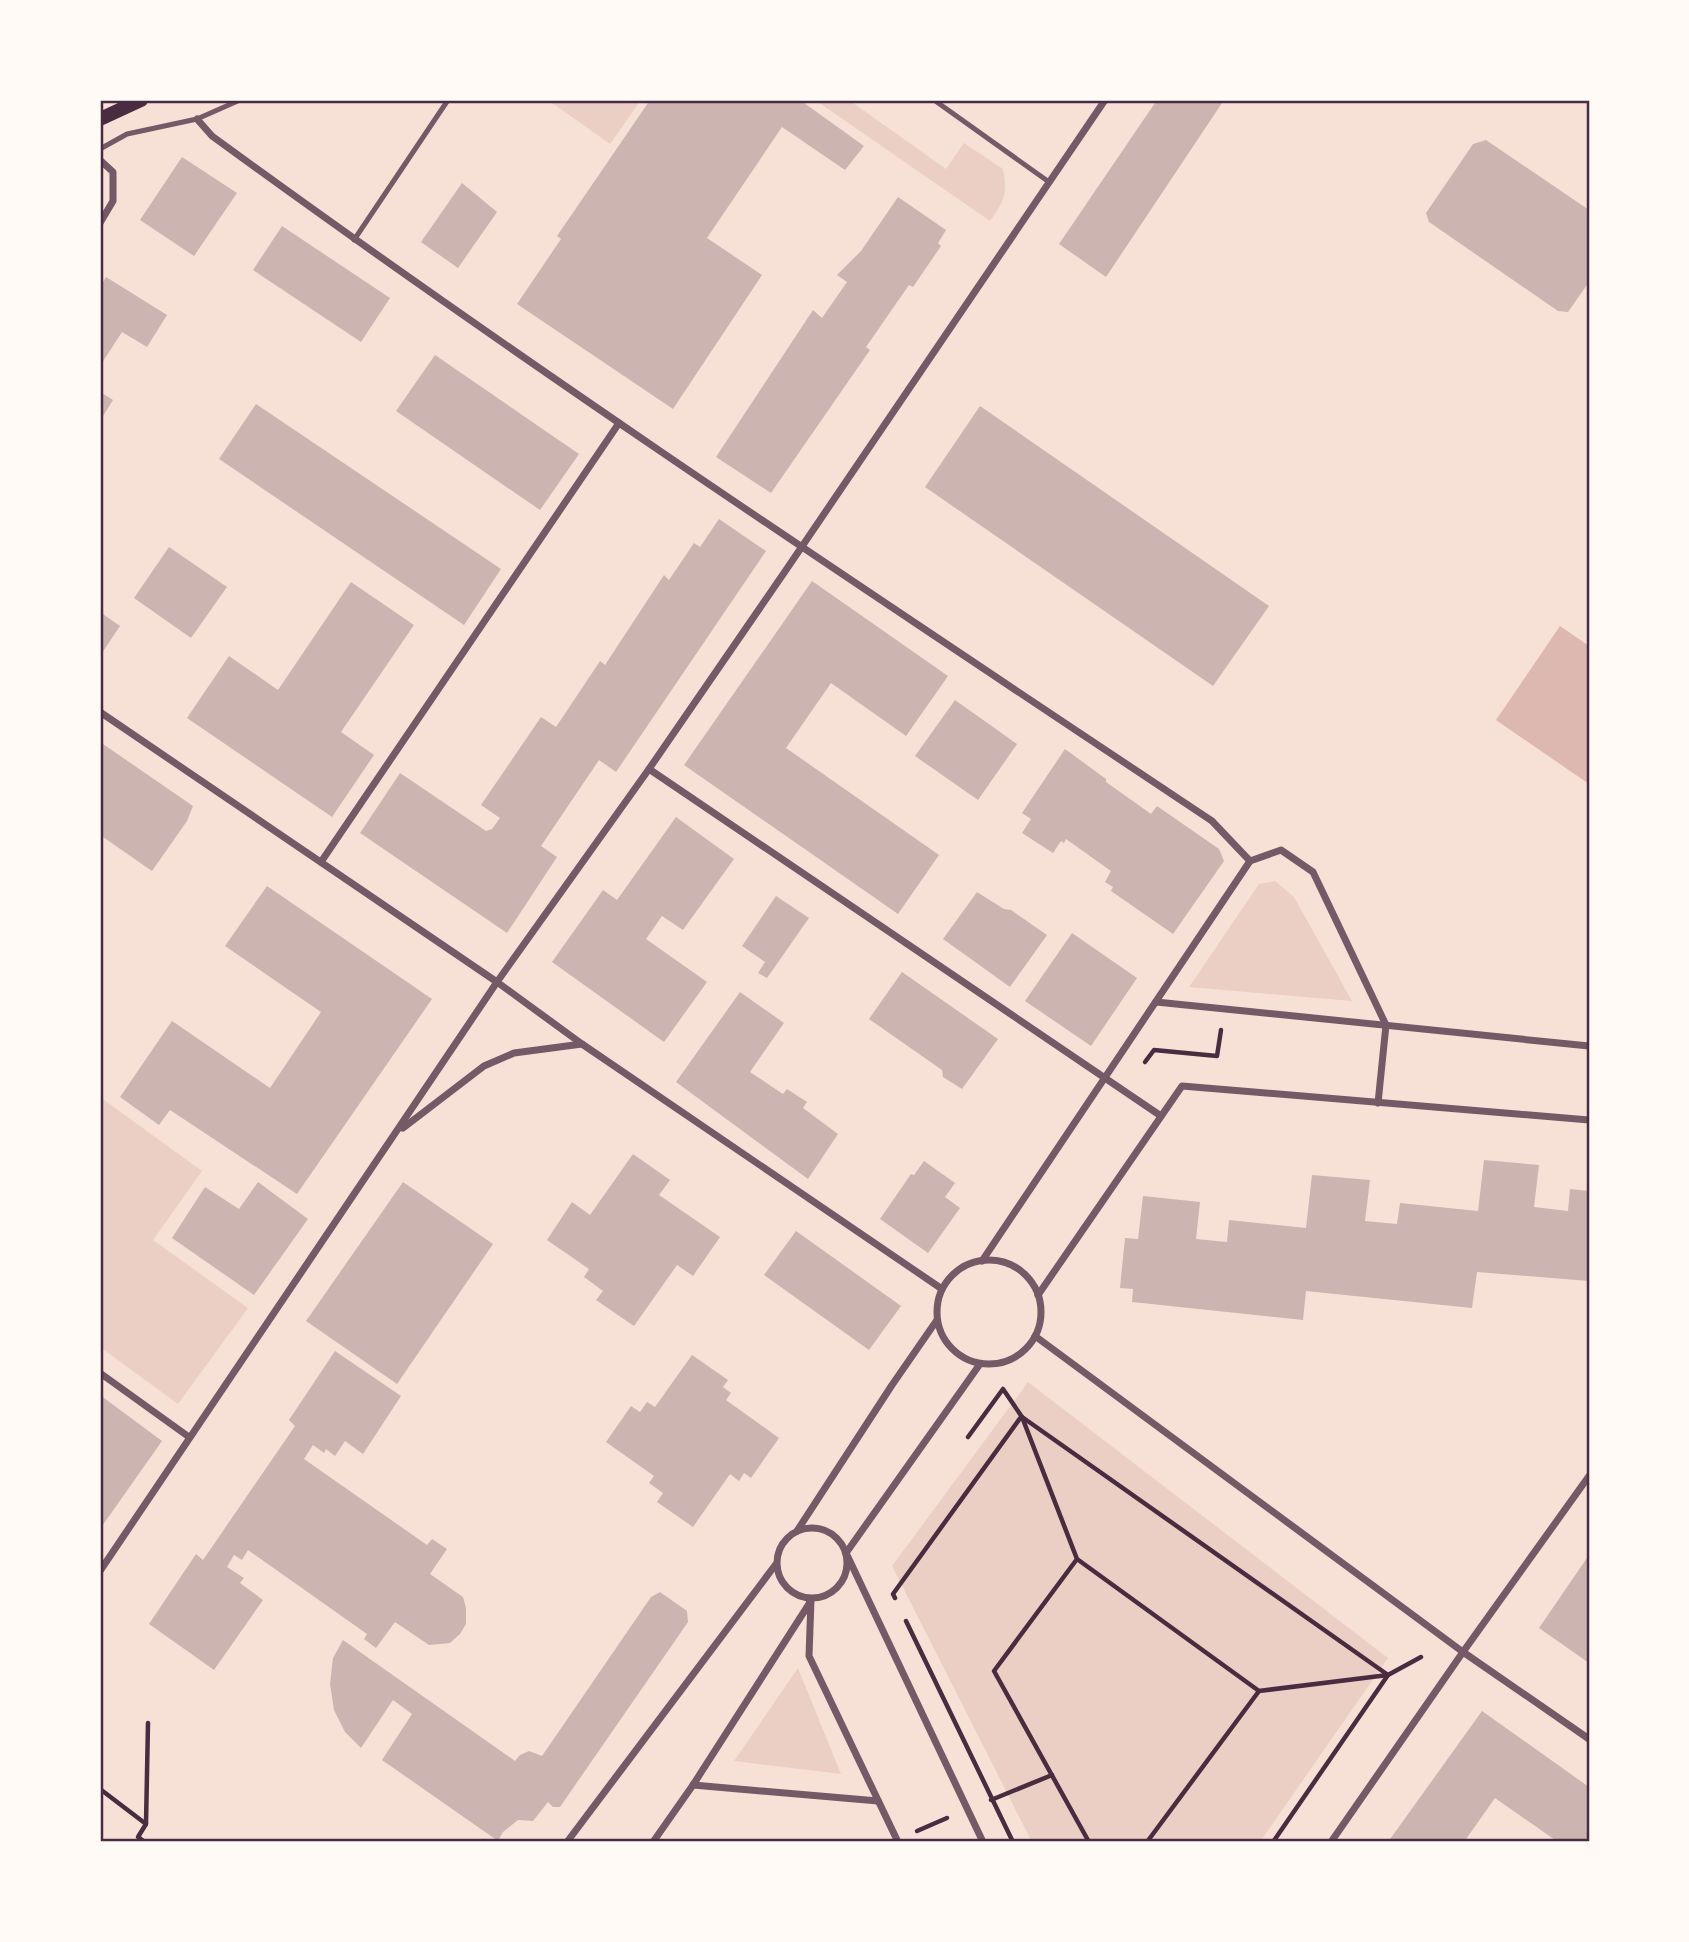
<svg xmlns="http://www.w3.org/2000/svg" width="1689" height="1942" font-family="'PT Sans',sans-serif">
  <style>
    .green { fill: #ebcfc5 }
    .water { fill: #dcb8b0 }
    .building { fill: #ccb4b1 }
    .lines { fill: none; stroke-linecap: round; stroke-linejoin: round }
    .path { stroke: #4a2c40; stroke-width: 4.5 }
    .service { stroke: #755966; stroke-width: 5 }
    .minor { stroke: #755966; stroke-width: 7 }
    .secondary { stroke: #4a2c40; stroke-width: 14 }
    .neatline { fill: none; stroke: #4a2c40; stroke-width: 2.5 }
  </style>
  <rect width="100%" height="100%" fill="#f7e1d7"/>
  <g class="green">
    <polygon points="548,100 641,100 610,144"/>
    <path d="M815,100H849L946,169L964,143L1003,169C1008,193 1004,202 990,221Z"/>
    <polygon points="1275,881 1294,897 1352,1001 1189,987 1259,884"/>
    <polygon points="100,1097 202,1171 153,1240 248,1308 178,1404 100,1347"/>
    <polygon points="1028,1382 1388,1658 1260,1842 1032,1842 892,1566"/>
    <polygon points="798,1668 841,1774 734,1761"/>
  </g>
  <polygon class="water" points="1560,626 1589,646 1589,784 1496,720"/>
  <g class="building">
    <polygon points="650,100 800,100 864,146 845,170 782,127 707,238 762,275 673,409 517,304 561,239 557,236"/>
    <polygon points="1157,100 1224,100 1106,277 1059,244"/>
    <polygon points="1486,140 1589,210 1589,282 1568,312 1558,311 1429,222 1426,213 1473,144"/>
    <polygon points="182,157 237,193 194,256 140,220"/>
    <polygon points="462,183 497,212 458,268 421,242"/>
    <polygon points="898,197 946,230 938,243 941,246 913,287 909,285 866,347 870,350 771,493 716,457 813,310 822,318 847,282 837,275 861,251"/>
    <polygon points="282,226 390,298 361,342 253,270"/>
    <polygon points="106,277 167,315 147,347 122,332 100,366 100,287"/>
    <polygon points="435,355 579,454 540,510 396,411"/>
    <polygon points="100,392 113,400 100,421"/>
    <polygon points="256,404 501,569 464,625 219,459"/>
    <polygon points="980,406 1269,606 1213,686 925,487"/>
    <polygon points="719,519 766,551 616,772 599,760 541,846 557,857 507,933 360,833 400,773 486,831 492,829 500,818 481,805 541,717 556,727 600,661 605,665 664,575 669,580 694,543 700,547"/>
    <polygon points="169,547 227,587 191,638 134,598"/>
    <polygon points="812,581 948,676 906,736 831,683 786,748 939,855 898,914 684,765"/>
    <polygon points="351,582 414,625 341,732 374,755 332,817 187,718 229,656 278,690"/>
    <polygon points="100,612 120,626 100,656"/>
    <polygon points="955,700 1017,744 978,800 915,756"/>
    <polygon points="100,742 193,806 187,821 152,871 100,835"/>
    <polygon points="1065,749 1106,779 1106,782 1151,814 1157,806 1219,849 1224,861 1173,934 1111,891 1113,887 1105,882 1111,871 1066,839 1064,843 1061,841 1053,853 1022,833 1031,819 1022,813"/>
    <polygon points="676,817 734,859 683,930 662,916 646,939 707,982 664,1042 552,962 603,890 617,900"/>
    <polygon points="267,886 432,999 297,1194 170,1110 159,1125 120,1097 172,1021 270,1088 321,1012 225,946"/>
    <polygon points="977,892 1004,909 1011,910 1047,935 1010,987 943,939"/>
    <polygon points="776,896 809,918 767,978 758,973 765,962 742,946"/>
    <polygon points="1072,933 1137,978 1091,1046 1025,1001"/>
    <polygon points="902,972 998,1039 962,1089 943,1077 942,1070 869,1019"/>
    <polygon points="740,992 784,1023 750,1072 783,1094 787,1089 807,1102 803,1108 838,1134 808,1179 676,1082"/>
    <polygon points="633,1154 670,1180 659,1195 720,1237 693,1276 677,1265 634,1326 596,1300 603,1291 584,1277 589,1269 547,1240 572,1202 590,1215"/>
    <polygon points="1484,1160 1539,1165 1534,1207 1568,1211 1570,1189 1589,1191 1589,1281 1477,1272 1472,1308 1306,1291 1303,1320 1132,1302 1133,1289 1120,1288 1125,1238 1138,1239 1143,1196 1200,1202 1196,1239 1227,1242 1229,1220 1306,1228 1312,1175 1370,1180 1365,1221 1397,1224 1400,1203 1478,1211"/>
    <polygon points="924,1161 955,1183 945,1197 960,1208 928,1253 880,1219 911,1174 914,1175"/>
    <polygon points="258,1182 308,1219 254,1295 172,1238 205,1187 239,1209"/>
    <polygon points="403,1182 493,1244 397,1384 306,1321"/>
    <polygon points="796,1231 901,1306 869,1350 764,1275"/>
    <polygon points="335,1351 401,1396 363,1454 345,1441 335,1456 326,1449 324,1453 313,1445 304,1459 427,1545 432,1539 447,1549 430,1574 463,1597 466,1608 466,1624 460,1634 450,1643 429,1645 395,1622 376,1648 364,1639 367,1634 248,1550 242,1560 234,1555 227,1567 244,1578 240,1583 263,1600 214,1670 149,1624 196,1554 203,1560 295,1426 289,1420"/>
    <polygon points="692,1355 728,1380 723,1387 731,1393 726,1400 779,1438 751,1478 744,1473 739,1481 730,1474 693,1527 657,1502 663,1493 649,1483 654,1476 606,1442 631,1406 640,1412 647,1402 655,1407"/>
    <polygon points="100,1395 162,1441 100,1529"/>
    <polygon points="1589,1555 1589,1663 1539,1628"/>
    <polygon points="660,1592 687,1611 688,1622 560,1807 553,1807 548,1802 533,1821 518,1820 503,1832 498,1841 382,1760 412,1714 393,1700 361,1748 345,1732 334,1710 330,1684 333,1658 343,1640 515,1761 520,1755 529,1751 542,1756 651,1597"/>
    <polygon points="1482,1711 1589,1787 1589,1842 1558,1842 1495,1798 1464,1842 1388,1842"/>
  </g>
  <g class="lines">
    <g class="path">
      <polyline points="1145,1062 1154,1050 1217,1056 1221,1030"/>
      <polyline points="1022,1417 1388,1675 1273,1842"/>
      <polyline points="968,1437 1003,1389 1022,1417 1077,1559 1259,1691 1147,1842"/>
      <polyline points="1077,1559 994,1671 1089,1842"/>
      <polyline points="895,1598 893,1594 1021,1417"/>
      <polyline points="906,1621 1013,1842"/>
      <polyline points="1259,1691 1388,1675 1421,1657"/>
      <polyline points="100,1789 146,1824 138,1837 145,1842"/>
      <polyline points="991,1800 1052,1775"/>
      <polyline points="146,1824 148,1723"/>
      <polyline points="917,1831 947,1818"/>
    </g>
    <g class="service">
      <polyline points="934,100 1049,182"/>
      <polyline points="100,149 127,134 197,119 240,100"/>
      <polyline points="354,240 448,100"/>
    </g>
    <g class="minor">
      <path d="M197,119L212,136C538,374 876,597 1212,821L1250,861"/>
      <polyline points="100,160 113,172 113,201 100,223"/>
      <polyline points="100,712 497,982 582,1044 942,1289"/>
      <polyline points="649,769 1161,1116"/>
      <polyline points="321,862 619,423"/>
      <polyline points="1156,1002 1589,1046"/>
      <polyline points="403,1128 484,1066 514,1053 582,1044"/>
      <circle cx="989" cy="1312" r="52"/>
      <polyline points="982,1261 1250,861 1281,850 1313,872 1386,1025 1378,1103"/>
      <polyline points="1038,1295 1182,1086 1589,1120"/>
      <polyline points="1035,1336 1463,1652 1589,1739"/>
      <polyline points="100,1373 189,1437"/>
      <circle cx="812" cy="1563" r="35"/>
      <polyline points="797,1531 892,1385 937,1320"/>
      <polyline points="846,1553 980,1364"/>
      <polyline points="847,1555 983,1842"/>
      <polyline points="100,1571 497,982 649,769 786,570 1105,100"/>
      <polyline points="811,1600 809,1656 898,1842"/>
      <polyline points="693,1785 878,1801"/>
      <polyline points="567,1842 776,1564"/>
      <polyline points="653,1842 693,1785 809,1604 810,1599"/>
      <polyline points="1331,1842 1463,1652 1589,1476"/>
    </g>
    <polyline class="secondary" points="100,119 141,100"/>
  </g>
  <rect width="1689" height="1942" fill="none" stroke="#fffaf5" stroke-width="203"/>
  <rect x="102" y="102" width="1486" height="1738" class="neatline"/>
</svg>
